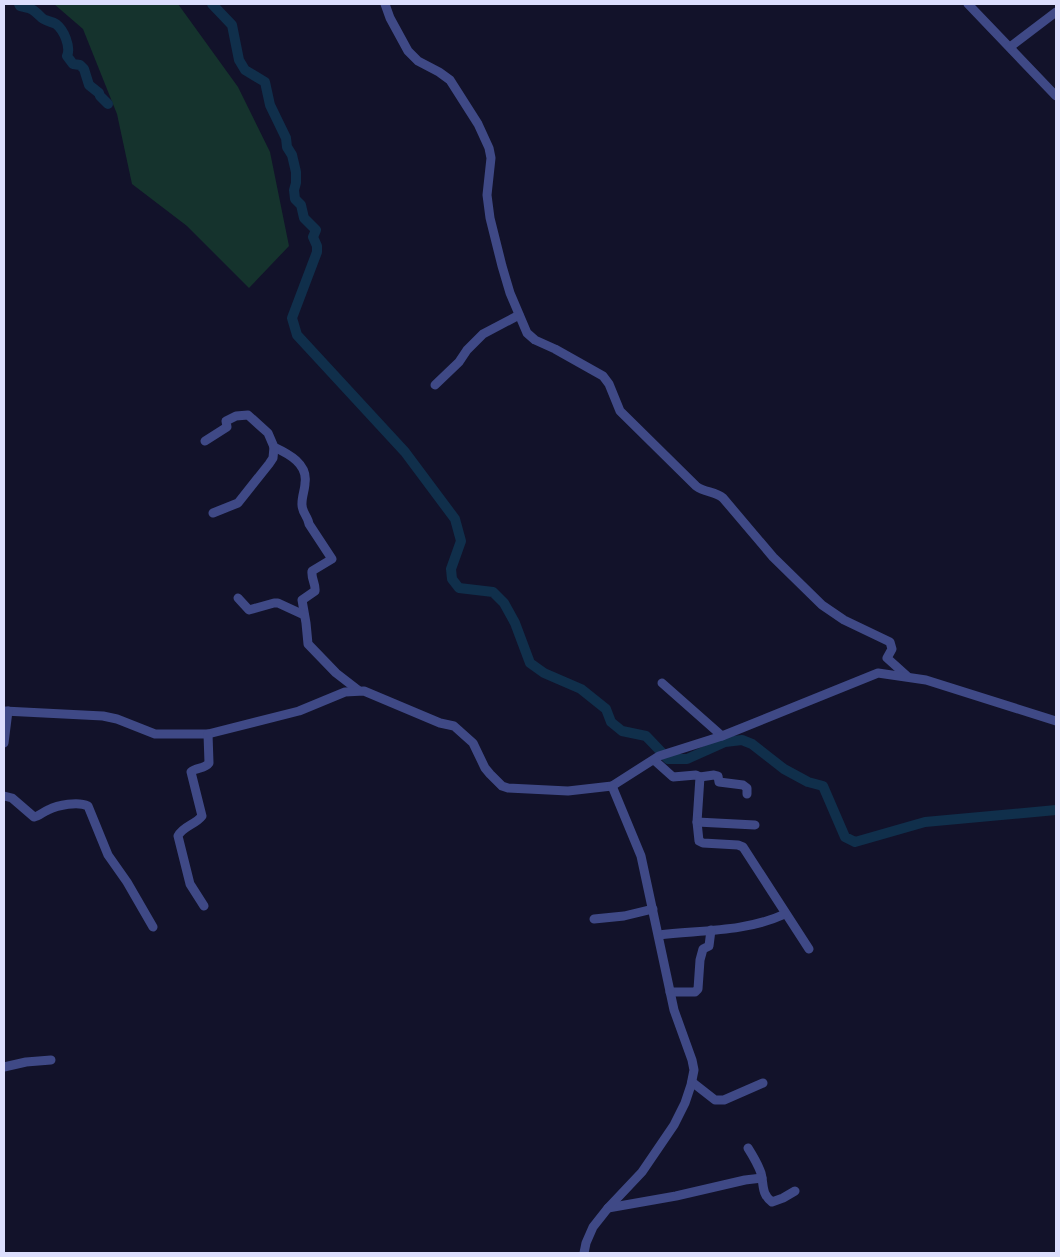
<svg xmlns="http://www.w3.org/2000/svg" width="1060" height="1257" font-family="'Roboto Condensed',sans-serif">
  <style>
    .green { fill: #15332d }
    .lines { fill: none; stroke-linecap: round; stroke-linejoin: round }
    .river { stroke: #102f4b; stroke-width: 10 }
    .minor { stroke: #3f4986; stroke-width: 9 }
  </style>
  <rect width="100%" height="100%" fill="#12122a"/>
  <polygon class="green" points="54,4 178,4 238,87 270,152 289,246 249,288 187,226 132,184 117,114 83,29"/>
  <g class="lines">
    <g class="river">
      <path d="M19,4L20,6C31,8 33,9 41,17C44,21 51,21 56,24C64,30 71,47 67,56L73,64L80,65L84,69L89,85L99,93L100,96L108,104"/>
      <polyline points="212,4 232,25 239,60 245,70 265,82 270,105 286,138 287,147 292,155 296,172 296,183 294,190 295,199 301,205 304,218 316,230 313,237 317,246 317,252 292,318 297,335 405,452 455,519 461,541 451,569 452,579 459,588 493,592 504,603 515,623 530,663 544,673 581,689 606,709 611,722 622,731 646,736 668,759 687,759 725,742 742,740 752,744 784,769 808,782 823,786 845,837 855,842 925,822 1056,810"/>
    </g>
    <g class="minor">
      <path d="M385,4L390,18L408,51L418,61L439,72L450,80L478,124L489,148L491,158L487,195L490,218L502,266L510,293L527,333L535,340L555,349L603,376L609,384L620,411L696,486C705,493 715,491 723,498L773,557L822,605L844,620L890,642L892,649L887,658L907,676"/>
      <polyline points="968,4 1056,96"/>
      <polyline points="1010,47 1056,12"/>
      <polyline points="435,385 459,362 467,350 483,334 519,315"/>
      <path d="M205,441L227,427L226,421L236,416L248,415L268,433L274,447C289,454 308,464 305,483C305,489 302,496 302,503C301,512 308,516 309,524L332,559L312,571C311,579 316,584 315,591L302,600L306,623L308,644L336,673L358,690"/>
      <polyline points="213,513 238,503 269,464 273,458 274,447"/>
      <polyline points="238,598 249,610 274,603 278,603 304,615"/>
      <polyline points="662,683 722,736"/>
      <polyline points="4,711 103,716 117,719 155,734 208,734 299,711 345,692 364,691 440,723 454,726 473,743 485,768 490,774 502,786 508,788 568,791 612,786 659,756 722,736 878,673 926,680 1056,721"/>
      <polyline points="4,743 8,711"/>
      <polyline points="654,760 673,777 696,775 700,777 697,822 699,841 703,843 738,845 743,847 809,949"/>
      <polyline points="700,777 714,775 718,776 719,782 743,785 747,788 747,794"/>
      <path d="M4,796L12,798L34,817C39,816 43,812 48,810C58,805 78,801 88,806L108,855L127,882L153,927"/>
      <polyline points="697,822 755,825"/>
      <path d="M204,906L190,884L178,836C183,826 195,825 202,816L191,772C196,767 205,769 209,763L208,734"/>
      <polyline points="594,919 624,916 653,909"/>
      <path d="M659,935C701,930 746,932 785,914"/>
      <polyline points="670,992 695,992 698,989 700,960 703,949 709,946 711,930"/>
      <polyline points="4,1067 26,1062 51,1060"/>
      <polyline points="692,1082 715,1100 724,1100 763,1083"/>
      <path d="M748,1148C753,1156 758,1164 761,1173C764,1184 761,1194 772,1202L783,1198L795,1191"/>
      <polyline points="608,1208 676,1196 745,1180 762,1178"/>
      <polyline points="584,1253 586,1243 593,1227 608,1208 642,1172 674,1125 685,1103 691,1085 694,1070 692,1060 674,1010 641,856 612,786"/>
    </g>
  </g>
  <rect width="1060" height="1257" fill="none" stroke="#dcdefd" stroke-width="10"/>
</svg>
